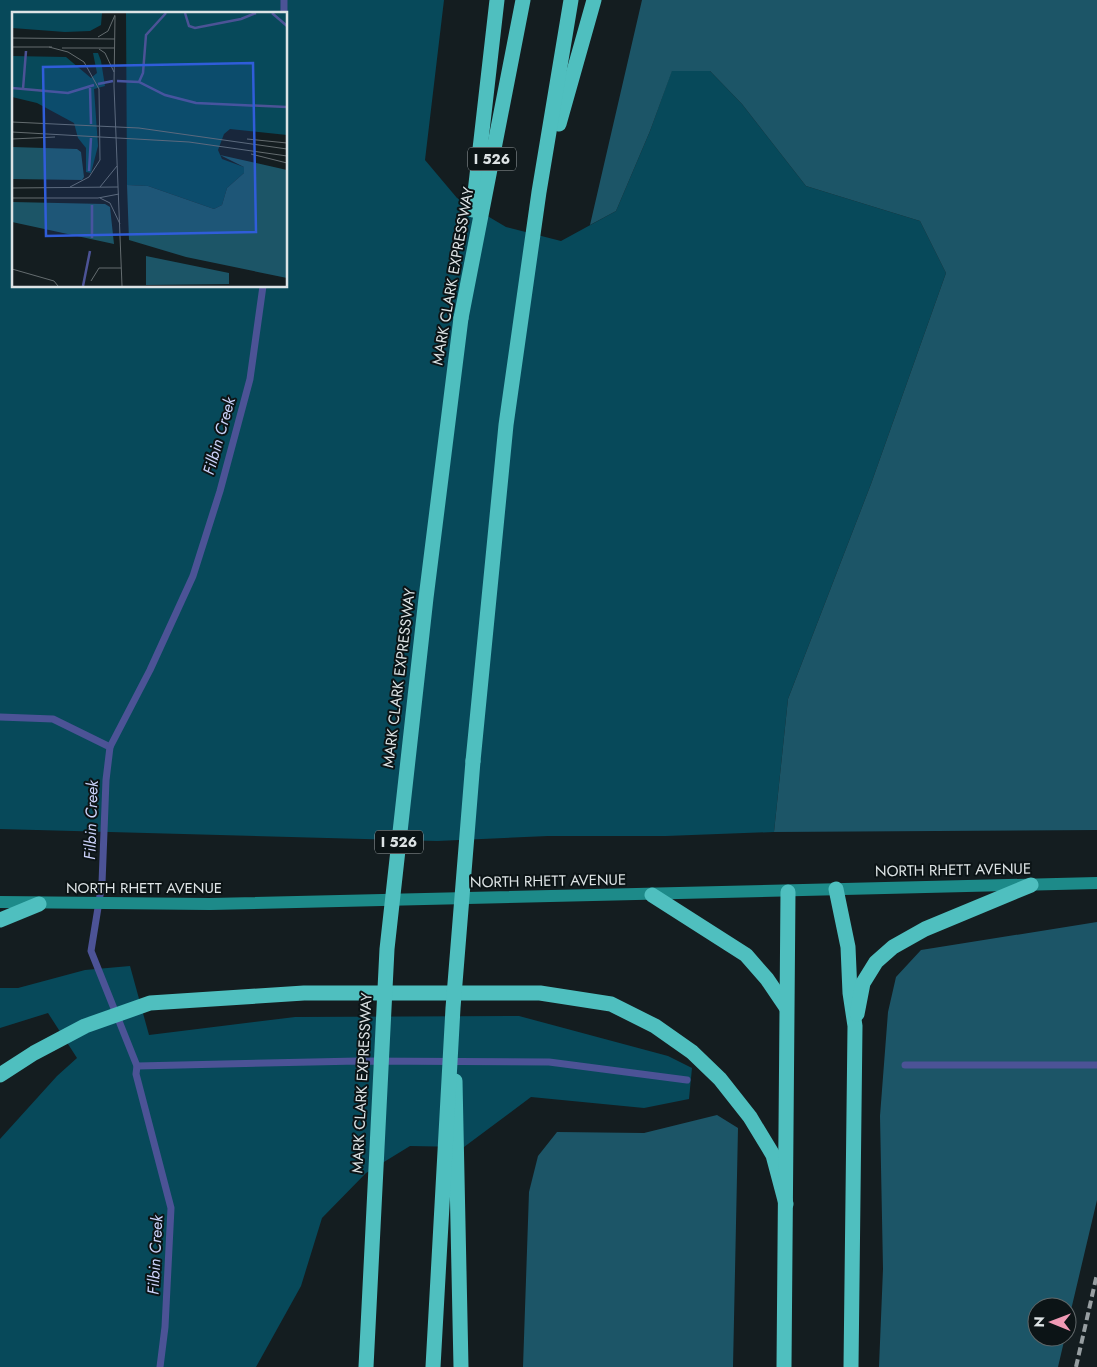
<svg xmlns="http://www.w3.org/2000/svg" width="1097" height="1367" font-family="Jost,sans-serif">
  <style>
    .green { fill: #07495a; fill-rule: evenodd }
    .forest { fill: #1c5567 }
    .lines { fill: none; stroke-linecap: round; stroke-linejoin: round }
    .stream { stroke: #4c5396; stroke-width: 7 }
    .secondary { stroke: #1d8a89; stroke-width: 12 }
    .motorway { stroke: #4fbfbf; stroke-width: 15 }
    .rail { stroke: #979ea1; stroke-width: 4; stroke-dasharray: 8 4; stroke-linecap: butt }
    .motorway-bridge { stroke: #4fbfbf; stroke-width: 15 }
    .labels { text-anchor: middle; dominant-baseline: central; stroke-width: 4; stroke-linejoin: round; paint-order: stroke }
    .shield { fill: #0c1416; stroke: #9ea5a7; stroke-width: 1 }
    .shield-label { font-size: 14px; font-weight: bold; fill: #dde3e5 }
    .street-label { font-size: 15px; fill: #dde3e5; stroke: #0c1416 }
    .water-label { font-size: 16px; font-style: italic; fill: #cbd2f9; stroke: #0c1416 }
    .inset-river { fill: none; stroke: #4c5396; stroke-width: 2.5 }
    .inset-road { fill: none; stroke: #646c6f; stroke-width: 1 }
    .view { fill: #305dd9; fill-opacity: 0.15; stroke: #305dd9; stroke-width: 2.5 }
    .inset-edge { fill: none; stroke: #dde3e5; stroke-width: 2.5 }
  </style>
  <rect width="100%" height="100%" fill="#141d20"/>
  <g class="green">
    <path d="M0,0H444L425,160L457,198L506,227L561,241L616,211L650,131L672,70L710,71L742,104L806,186L920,221L946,273L871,484L788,699L774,832L666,836H548L437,841L0,829ZM14,14H286V286H14Z"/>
    <polygon points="130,966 149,1035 295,1017 519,1016 668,1056 692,1068 689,1099 644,1108 531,1097 464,1147 410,1146 366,1173 322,1218 301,1286 256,1367 0,1367 0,1139 57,1076 77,1058 48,1013 0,1028 0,988 18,988 85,970"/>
  </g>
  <g class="forest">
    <polygon points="642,0 1097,0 1097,830 774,832 788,699 871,484 946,273 920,221 806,186 742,104 710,71 672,71 650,131 616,211 590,225"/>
    <polygon points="1097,922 1097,1200 1067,1327 1067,1307 1037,1307 1037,1337 1065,1337 1058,1367 879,1367 883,1269 880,1116 888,1012 896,977 921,950"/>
    <polygon points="717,1115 738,1128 733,1367 523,1367 529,1192 538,1156 557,1132 644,1133"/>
  </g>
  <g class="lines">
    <g class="stream">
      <polyline points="284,14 284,0"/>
      <polyline points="0,717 53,719 110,747"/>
      <polyline points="905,1065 1097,1065"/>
      <polyline points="137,1066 358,1061 549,1062 687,1080"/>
      <polyline points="160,1367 165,1327 171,1208 136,1074 137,1066 91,951 102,883 106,780 110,747 150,670 193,576 220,491 250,379 263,286"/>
    </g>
    <polyline class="secondary" points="0,902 210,904 1097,883"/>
    <g class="motorway">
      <polyline points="559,124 594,0"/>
      <polyline points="473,210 497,0"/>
      <polyline points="461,318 523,0"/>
      <polyline points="473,761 506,425 539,192 571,0"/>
      <polyline points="836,889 848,947 850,993 855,1026 851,1367"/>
      <polyline points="652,895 746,955 767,979 786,1007"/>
      <polyline points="0,920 39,904"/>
      <polyline points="857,1014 863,983 876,962 893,947 925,929 1031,885"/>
      <polyline points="0,1075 34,1053 85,1026 150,1003 304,993 540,993 611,1004 655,1026 692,1052 720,1079 750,1117 773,1155 786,1204"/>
      <polyline points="455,1081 461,1367"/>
      <polyline points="784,1367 788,892"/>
    </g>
    <polyline class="rail" points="1076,1367 1097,1274"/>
    <g class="motorway-bridge">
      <polyline points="366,1367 387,949 426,598 461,318"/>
      <polyline points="433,1367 453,1008 473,761"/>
    </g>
  </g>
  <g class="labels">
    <g class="shield">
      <rect x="468" y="147.5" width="48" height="23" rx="4"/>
      <rect x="375" y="830.5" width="48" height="23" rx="4"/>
    </g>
    <g class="shield-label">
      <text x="492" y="159">I 526</text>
      <text x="399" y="842">I 526</text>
    </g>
    <g class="street-label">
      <text transform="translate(453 276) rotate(-80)">MARK CLARK EXPRESSWAY</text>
      <text transform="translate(399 678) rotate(-83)">MARK CLARK EXPRESSWAY</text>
      <text transform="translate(953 870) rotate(-1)">NORTH RHETT AVENUE</text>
      <text transform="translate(548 881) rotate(-1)">NORTH RHETT AVENUE</text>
      <text x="144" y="888">NORTH RHETT AVENUE</text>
      <text transform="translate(362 1083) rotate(-87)">MARK CLARK EXPRESSWAY</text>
    </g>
    <g class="water-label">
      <text transform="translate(219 436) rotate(-74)">Filbin Creek</text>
      <text transform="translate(91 820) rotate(-88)">Filbin Creek</text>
      <text transform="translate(155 1255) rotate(-87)">Filbin Creek</text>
    </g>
  </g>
  <g transform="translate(12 12)">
    <rect width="275" height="275" fill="#141d20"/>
    <path d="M0,1H90L89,13L78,19L53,20L0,16ZM114,1H275V123L218,117L212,122L206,138L210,147L232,155V161L215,176L210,193L202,197L136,174L115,173ZM81,41H86L89,49L93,74L82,77L86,134L79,161L74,160V136L66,126L62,111L25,91L0,85V44L54,45L79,66L85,61Z" fill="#07495a"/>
    <path d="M0,135L65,137L69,140L72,165L70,168L0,167ZM208,143L275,158V266L174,245L117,228L115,173L136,174L202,197L210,193L215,176L232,161V155ZM0,190L93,192L98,195L102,232L0,210ZM134,244L217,261V272L134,273Z" fill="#1c5567"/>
    <path class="inset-river" d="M173,1L177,14L183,16L229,7L244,1M260,1L275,14M105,69L127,70L153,83L184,91L275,95M127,70L131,61L134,23L154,1M86,72L101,69M0,76L56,81L82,73M78,76L79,112M11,77L14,39M77,159L79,126M80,193V226M71,274L78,239"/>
    <path class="inset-road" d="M103,4L102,74L110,274M86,25L96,19L103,3M0,26L103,27M0,35H40M37,35L56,40L72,50L87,77L88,148L77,165L58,175M50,36H103M87,37L93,41L102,60M0,110L127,116L275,137M0,120L177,130L275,144M0,127L43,125M235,127L275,131M239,142L275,151M88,175L105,154M0,176L106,175M0,186H86L107,182M88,186L98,191L108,212M0,257L42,269L46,274M79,269L87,256H109"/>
    <path class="view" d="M241,51L244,220L34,224L31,55Z"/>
    <rect width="275" height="275" class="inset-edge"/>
  </g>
  <g transform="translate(1052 1322) rotate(271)"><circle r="24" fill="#0c1416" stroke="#606769"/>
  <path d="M0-4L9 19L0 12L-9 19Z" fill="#f09ab5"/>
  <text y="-8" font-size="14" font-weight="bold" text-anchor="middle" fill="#dde3e5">N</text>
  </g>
</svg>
